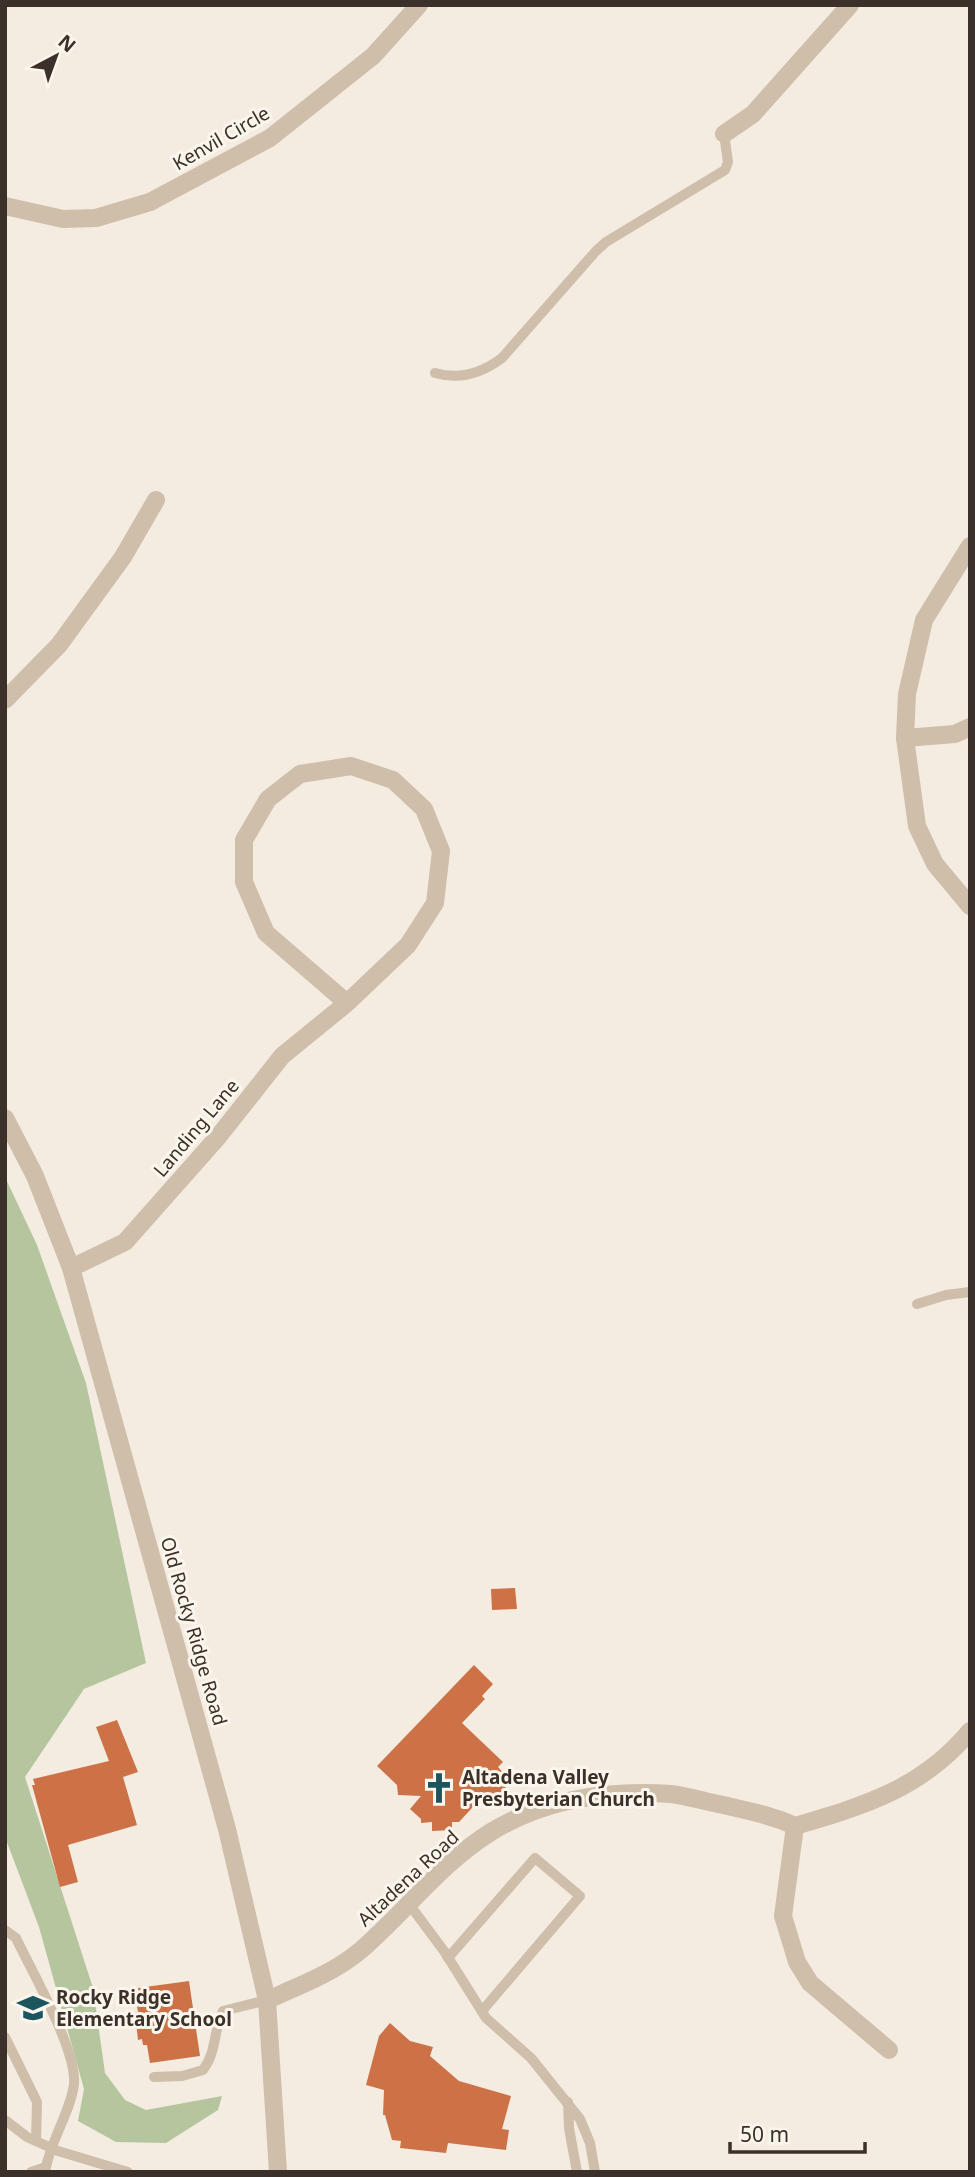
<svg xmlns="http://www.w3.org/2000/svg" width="975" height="2177" font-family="'Noto Sans',sans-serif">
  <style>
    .green { fill: #b5c59e }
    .building { fill: #cc7246 }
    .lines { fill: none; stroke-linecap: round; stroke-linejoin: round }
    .service { stroke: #cebeaa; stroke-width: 10 }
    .minor { stroke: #cebeaa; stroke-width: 18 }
    .tertiary { stroke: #cebeaa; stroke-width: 18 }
    .labels { text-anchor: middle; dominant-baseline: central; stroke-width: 6; stroke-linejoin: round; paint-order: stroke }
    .street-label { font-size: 19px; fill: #3b312a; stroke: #fbf6ed }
    .poi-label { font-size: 19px; font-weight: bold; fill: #3b312a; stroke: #fbf6ed; text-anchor: start }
  </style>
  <rect width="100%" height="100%" fill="#f4ece0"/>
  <polygon class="green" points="5,1177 37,1245 86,1383 146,1663 84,1689 25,1777 93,1988 105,2073 125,2100 146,2110 222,2096 218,2110 166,2143 116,2142 78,2121 84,2089 39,1927 5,1837"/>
  <g class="building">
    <polygon points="515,1588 517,1609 492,1610 491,1589"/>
    <polygon points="474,1665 493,1684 482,1696 485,1699 462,1723 503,1762 498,1767 505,1775 506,1795 484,1795 459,1822 452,1822 452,1830 432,1831 432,1822 421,1823 421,1819 410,1809 421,1796 398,1795 397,1785 377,1766"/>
    <polygon points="117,1720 138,1772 123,1777 137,1825 68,1845 78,1882 60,1887 32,1785 35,1785 33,1779 109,1761 96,1727"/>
    <polygon points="189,1981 200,2056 150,2063 147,2045 143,2045 142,2039 138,2040 135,2013 138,2012 137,2006 141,2006 138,1988"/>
    <polygon points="390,2023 410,2041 433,2047 430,2056 459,2081 511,2096 502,2129 509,2130 506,2150 448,2143 446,2153 400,2148 401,2141 392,2140 385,2115 383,2115 384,2090 366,2085 379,2036"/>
  </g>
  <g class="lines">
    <g class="service">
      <path d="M435,373C459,380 482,373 502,358L596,251L606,242L725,170L728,162L724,134"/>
      <polyline points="917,1304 946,1295 970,1292"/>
      <polyline points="409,1904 444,1951 486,2018 531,2058 580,2119 590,2143 595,2172"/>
      <path d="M5,1930L16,1938C32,1972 77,2050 74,2084C71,2111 50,2141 45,2172"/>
      <polyline points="448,1958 535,1858 580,1896 482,2011"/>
      <polyline points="5,2037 37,2102 36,2141"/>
      <path d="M154,2077L182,2076L203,2070C217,2052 213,2031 223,2011L267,2000"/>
      <polyline points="568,2102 569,2128 577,2172"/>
      <polyline points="5,2120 27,2137 58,2151 128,2172"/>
      <polyline points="31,2172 46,2167"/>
    </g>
    <g class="minor">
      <polyline points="724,134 753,114 850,5"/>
      <polyline points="5,206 63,219 96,218 150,202 270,138 373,56 419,5"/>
      <polyline points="970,546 924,620 907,694 905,738 917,826 935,864 970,906"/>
      <polyline points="5,700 59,645 123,557 156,500"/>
      <polyline points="905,738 955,734 970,727"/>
      <polyline points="71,1268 125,1242 218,1137 282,1056 347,1003 266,933 244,882 244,840 268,799 300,774 351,766 393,780 424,809 441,851 435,903 408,945 347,1003"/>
      <polyline points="795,1826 783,1916 797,1962 810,1983 889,2050"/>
    </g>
    <g class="tertiary">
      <polyline points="5,1118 35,1176 71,1268 227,1829 267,2000 278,2172"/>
      <path d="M267,2000C299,1986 334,1973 361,1950C405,1912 441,1863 491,1832C545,1799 609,1790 671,1794C688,1796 706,1802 723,1805C749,1811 771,1815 795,1826C863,1806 922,1789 970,1731"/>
    </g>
  </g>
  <defs>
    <symbol id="church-bare" viewBox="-9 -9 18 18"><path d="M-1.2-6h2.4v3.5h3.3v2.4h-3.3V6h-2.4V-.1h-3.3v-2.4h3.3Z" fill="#1d555f" stroke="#fbf6ed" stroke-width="2.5" paint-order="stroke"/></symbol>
    <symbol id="school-bare" viewBox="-9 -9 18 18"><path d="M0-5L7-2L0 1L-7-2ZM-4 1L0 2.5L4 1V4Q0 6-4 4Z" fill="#1d555f" stroke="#fbf6ed" stroke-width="2.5" paint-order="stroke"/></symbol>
  </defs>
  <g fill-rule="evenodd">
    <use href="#church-bare" x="417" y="1766" width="44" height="44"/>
    <use href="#school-bare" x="11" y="1986" width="44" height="44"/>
  </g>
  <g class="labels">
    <g class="street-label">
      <text transform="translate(221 138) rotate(-30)">Kenvil Circle</text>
      <text transform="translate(196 1128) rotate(-50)">Landing Lane</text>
      <text transform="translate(194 1631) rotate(74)">Old Rocky Ridge Road</text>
      <text transform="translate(408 1878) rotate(-43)">Altadena Road</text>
    </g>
    <g class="poi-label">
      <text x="462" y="1777">Altadena Valley<tspan x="462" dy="22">Presbyterian Church</tspan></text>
      <text x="56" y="1997">Rocky Ridge<tspan x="56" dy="22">Elementary School</tspan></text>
    </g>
  </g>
  <rect width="975" height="2177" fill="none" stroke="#3b312a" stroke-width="14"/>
  <g transform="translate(56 56) rotate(41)" stroke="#fbf6ed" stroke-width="5" paint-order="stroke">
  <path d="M0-5L12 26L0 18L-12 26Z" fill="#3b312a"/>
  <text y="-10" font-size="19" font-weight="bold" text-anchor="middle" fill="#3b312a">N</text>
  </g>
  <path d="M730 2142v10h135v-10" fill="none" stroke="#3b312a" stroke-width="3.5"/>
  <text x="740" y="2142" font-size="21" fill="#3b312a" stroke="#fbf6ed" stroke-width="5" paint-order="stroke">50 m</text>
</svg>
